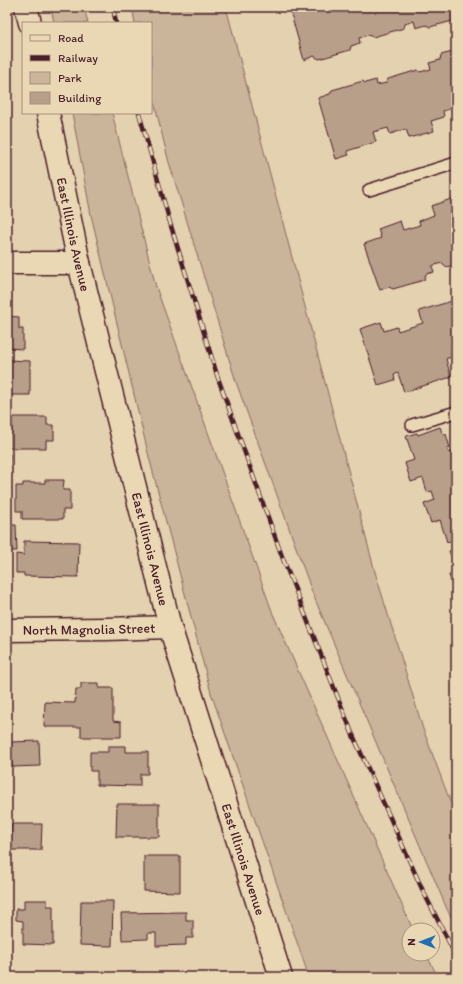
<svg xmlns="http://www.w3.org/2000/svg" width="463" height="984" font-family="Itim,sans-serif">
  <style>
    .green { fill: #cab49a; stroke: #8a6a62 }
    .building { fill: #b89f8a; stroke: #4a1f2b }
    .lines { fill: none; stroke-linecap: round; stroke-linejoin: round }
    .service-casing { stroke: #4a1f2b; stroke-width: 14 }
    .minor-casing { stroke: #4a1f2b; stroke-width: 25 }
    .secondary-casing { stroke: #4a1f2b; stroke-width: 25 }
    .service { stroke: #ead8b5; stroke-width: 11 }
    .minor { stroke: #ead8b5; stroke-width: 22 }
    .secondary { stroke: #ead8b5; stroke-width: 22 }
    .rail-casing { stroke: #4a1f2b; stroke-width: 4.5 }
    .rail { stroke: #ead8b5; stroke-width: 3; stroke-dasharray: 9; stroke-linecap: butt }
    .labels { text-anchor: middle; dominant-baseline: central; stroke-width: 3; stroke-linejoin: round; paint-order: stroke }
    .street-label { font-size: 14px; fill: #4a1f2b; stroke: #ead8b5 }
  </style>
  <rect width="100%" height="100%" fill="#e4d1af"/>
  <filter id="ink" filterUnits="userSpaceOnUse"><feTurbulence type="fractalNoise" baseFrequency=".025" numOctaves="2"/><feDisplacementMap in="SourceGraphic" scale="8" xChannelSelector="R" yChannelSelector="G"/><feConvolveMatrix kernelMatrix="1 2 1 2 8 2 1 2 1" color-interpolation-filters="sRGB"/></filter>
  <g filter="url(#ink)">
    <g class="green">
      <polygon points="51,7 84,7 88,23 54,23"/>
      <polygon points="132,7 226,7 375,572 423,729 456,817 456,927 447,909 314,597 236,382 168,159 151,89 151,23 135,23"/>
      <polygon points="72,113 112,113 156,287 273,614 413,930 409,930 409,954 426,954 438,977 309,977 211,693 149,457 91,215"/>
    </g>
    <g class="building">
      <polygon points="289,7 456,7 456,20 430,27 426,25 416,28 414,21 405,24 404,28 373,37 368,35 359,38 360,43 351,46 350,50 319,59 314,56 304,60"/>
      <polygon points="456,51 456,107 443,111 444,117 431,121 434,131 409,138 406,129 390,134 388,128 373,132 376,142 347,151 349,155 336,159 318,98 330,94 332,90 363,81 365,83 376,80 377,85 386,83 388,79 418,70 420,72 431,69 429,63 440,60 441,55"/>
      <polygon points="454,198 456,204 456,264 447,267 442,263 432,266 434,272 426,274 424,280 393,289 389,287 380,290 364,244 381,238 378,229 400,221 403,230 420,225 419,221 434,215 431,206"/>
      <polygon points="452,301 456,314 456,360 452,362 450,357 446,359 451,377 404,392 398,373 394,375 395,380 378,385 360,329 381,322 384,331 397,327 398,331 423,323 419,311"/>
      <polygon points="7,316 19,317 19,329 23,329 23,349 7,348"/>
      <polygon points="7,360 30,361 30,395 7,395"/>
      <polygon points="7,417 47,417 47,425 54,425 54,440 46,440 46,448 7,448"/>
      <polygon points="440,427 443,435 446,434 450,448 447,449 449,453 456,451 456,539 447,542 440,520 431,523 424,504 435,500 432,491 427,492 423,478 411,482 405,463 414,460 406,436 417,433 418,435"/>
      <polygon points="7,454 10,454 9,493 7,493"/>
      <polygon points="45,480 64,480 63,490 70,490 70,510 63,510 63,519 22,519 22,511 16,511 16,486 23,486 23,483 45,483"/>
      <polygon points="7,525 16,525 17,551 7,551"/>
      <polygon points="24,541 79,542 78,577 24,576 24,573 16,573 16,554 24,555"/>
      <polygon points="456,549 456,568 449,551"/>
      <polygon points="456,572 456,594 449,575"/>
      <polygon points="81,683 99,683 99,688 113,688 113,721 121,722 121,737 81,737 81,727 44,727 45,702 75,703 76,689 81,689"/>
      <polygon points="39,741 40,766 12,767 10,742"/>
      <polygon points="108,746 126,746 126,752 148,752 148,774 140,774 140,786 97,785 97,771 90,771 90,752 108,752"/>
      <polygon points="117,804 159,804 159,837 116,837"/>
      <polygon points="11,824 42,824 41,850 10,850"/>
      <polygon points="144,856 180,856 180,892 144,891"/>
      <polygon points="24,900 47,900 47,906 53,906 53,945 23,944 23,921 16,920 16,909 24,909"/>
      <polygon points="81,901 113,901 112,946 80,945"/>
      <polygon points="186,912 186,920 193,920 193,938 186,938 186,945 156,946 156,933 148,933 148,939 122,940 121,913"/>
    </g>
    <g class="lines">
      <defs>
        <g id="service">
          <polyline points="369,190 456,163"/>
          <polyline points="412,425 456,412"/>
        </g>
        <g id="minor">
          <polyline points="7,263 79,263"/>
          <path id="s1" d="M7,630L107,629L170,627"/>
        </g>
        <g id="secondary">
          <polyline points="26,7 30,23"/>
          <path id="s2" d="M48,113L79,263L170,627L281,977"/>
        </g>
      </defs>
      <use href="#service" class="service-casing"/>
      <use href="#minor" class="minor-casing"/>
      <use href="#secondary" class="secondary-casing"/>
      <use href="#service" class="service"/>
      <use href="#minor" class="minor"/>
      <use href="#secondary" class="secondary"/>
      <defs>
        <g id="rail">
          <polyline points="113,7 116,23"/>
          <polyline points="139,113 171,226 218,378 283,559 352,733 423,891 456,956"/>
        </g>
      </defs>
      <use href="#rail" class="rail-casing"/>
      <use href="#rail" class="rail"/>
    </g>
  </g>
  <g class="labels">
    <g class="street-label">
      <text stroke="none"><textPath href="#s2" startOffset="124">East Illinois Avenue</textPath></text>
      <text stroke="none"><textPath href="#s2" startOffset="448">East Illinois Avenue</textPath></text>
      <text stroke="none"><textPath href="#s1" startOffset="82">North Magnolia Street</textPath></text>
      <text stroke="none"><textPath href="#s2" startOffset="772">East Illinois Avenue</textPath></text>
    </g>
  </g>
  <rect width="463" height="984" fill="none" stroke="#ead8b5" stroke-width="24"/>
  <rect x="12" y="12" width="439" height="960" fill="none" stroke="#4a1f2b" stroke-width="1.5" filter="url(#ink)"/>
  <rect x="22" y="22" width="130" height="92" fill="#ead8b5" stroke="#aa8e7e"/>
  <rect x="30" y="35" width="20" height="6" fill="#ead8b5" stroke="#aa8e7e"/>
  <text x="58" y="42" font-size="12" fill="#4a1f2b">Road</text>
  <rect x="30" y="55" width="20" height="6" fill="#4a1f2b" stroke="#aa8e7e"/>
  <text x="58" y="62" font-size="12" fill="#4a1f2b">Railway</text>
  <rect x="30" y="72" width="20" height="12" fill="#cab49a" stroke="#aa8e7e"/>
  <text x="58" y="82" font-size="12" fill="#4a1f2b">Park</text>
  <rect x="30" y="92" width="20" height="12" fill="#b89f8a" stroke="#aa8e7e"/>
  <text x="58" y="102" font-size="12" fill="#4a1f2b">Building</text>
  <g transform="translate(421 942) rotate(270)"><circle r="19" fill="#ead8b5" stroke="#aa8e7e"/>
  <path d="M0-3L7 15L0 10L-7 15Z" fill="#1f6fb2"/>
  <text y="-6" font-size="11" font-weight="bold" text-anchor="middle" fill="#4a1f2b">N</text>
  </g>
</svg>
